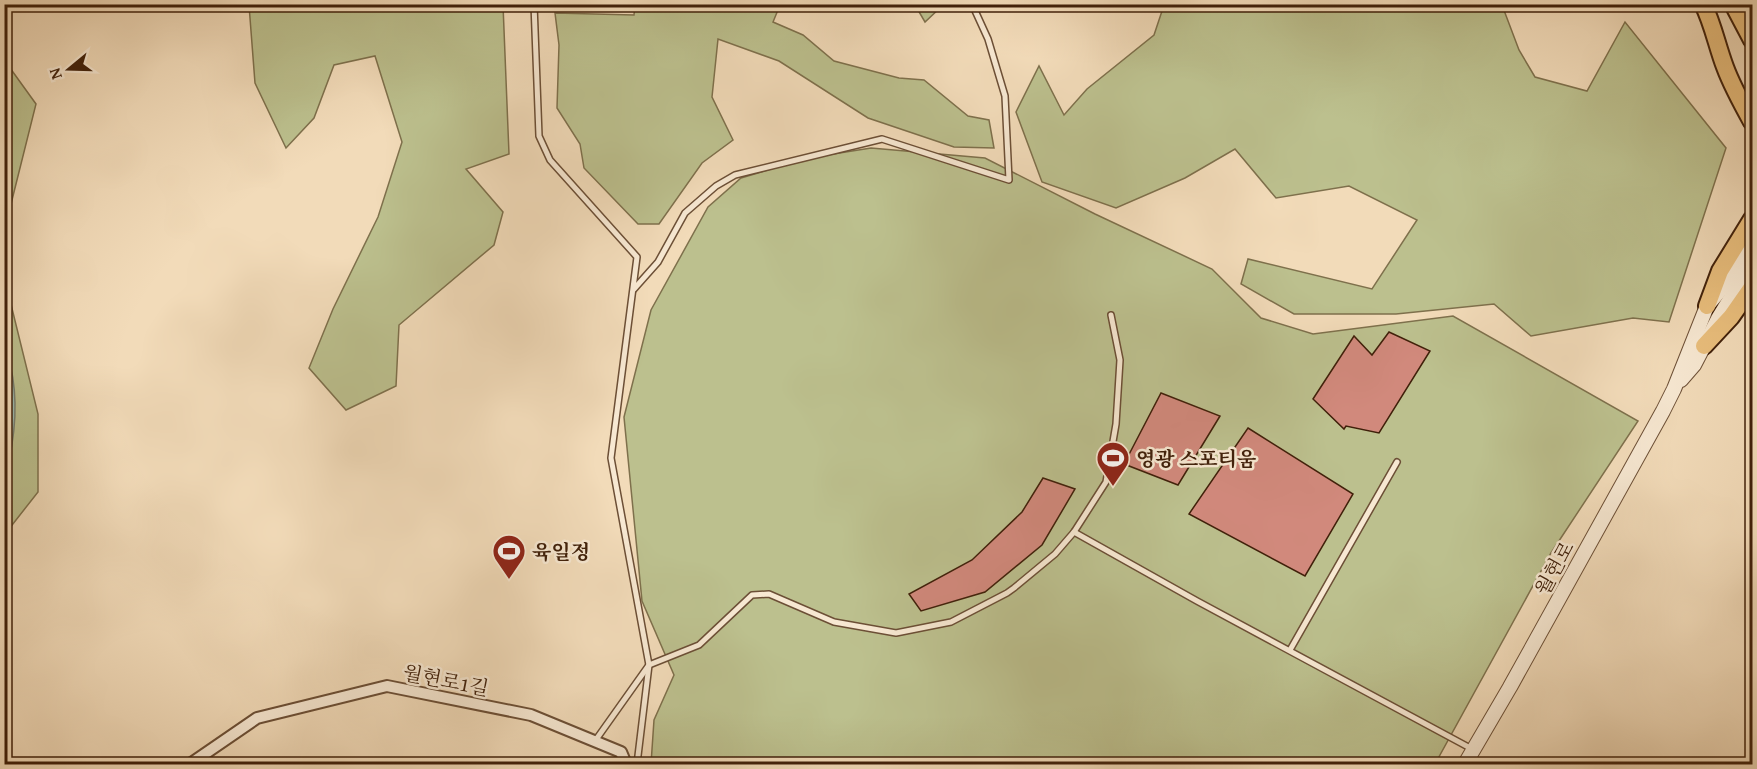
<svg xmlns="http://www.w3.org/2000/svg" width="1757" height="769" font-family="'Gentium Book Plus','Noto Serif KR',serif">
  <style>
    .green { fill: #bcc08e; stroke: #7e704c; stroke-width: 1.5 }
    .water { fill: #9bbbb1; stroke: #777d6e; stroke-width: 1.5 }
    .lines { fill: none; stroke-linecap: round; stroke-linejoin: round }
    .shore { stroke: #6e6e5e; stroke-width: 1.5 }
    .building { fill: #d1897c; stroke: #40200a; stroke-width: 1.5 }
    .service-casing { stroke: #6c4f36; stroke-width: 8 }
    .minor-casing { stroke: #6c4f36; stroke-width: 14 }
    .tertiary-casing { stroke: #6c4f36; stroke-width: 16 }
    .primary-casing { stroke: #40200a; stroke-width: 20 }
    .service { stroke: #f7e8d2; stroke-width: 5 }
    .minor { stroke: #f7e8d2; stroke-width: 10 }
    .tertiary { stroke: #f7e8d2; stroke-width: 14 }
    .primary { stroke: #e9be7c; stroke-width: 16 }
    .labels { text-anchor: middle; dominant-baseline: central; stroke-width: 5; stroke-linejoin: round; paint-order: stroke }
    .poi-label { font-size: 20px; font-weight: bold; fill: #40200a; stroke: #f7e8d2; text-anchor: start }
    .street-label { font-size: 20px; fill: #40200a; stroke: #f7e8d2 }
  </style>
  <rect width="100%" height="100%" fill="#f2dbb9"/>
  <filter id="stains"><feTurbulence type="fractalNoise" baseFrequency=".00333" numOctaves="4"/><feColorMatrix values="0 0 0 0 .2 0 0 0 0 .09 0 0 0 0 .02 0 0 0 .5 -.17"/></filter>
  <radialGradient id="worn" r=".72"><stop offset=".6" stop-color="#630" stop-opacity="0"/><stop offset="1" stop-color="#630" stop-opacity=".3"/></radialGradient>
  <g class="green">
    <polygon points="249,5 503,5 509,154 466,169 503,212 494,245 399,325 396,386 346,410 309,368 333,309 378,217 402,142 375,56 334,65 314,118 286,148 255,83"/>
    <polygon points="635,5 780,5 773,22 803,35 834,61 899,78 924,80 968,116 989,120 994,148 954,147 868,118 779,61 718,39 712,97 733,140 702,163 659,224 638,224 584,168 580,144 557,108 559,45 555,13 634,15"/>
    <polygon points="915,5 943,5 925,22"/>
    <polygon points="1502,5 1519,50 1535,77 1587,91 1625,22 1726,148 1669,322 1633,318 1531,336 1494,304 1396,314 1294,314 1241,284 1248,259 1372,289 1417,220 1349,186 1276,198 1235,149 1185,178 1116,208 1042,182 1016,112 1039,66 1064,115 1087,89 1154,35 1164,5"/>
    <polygon points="5,61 36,104 5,228"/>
    <polygon points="871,148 985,158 1095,214 1212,269 1261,318 1313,334 1453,316 1638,421 1551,553 1435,764 651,764 654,720 674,675 642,601 624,417 651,310 708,207 741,178 808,158"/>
    <polygon points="4,276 38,414 38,492 5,534"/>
  </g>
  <path class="water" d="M10,364C19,401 15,440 5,476V370Z"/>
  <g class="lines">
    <polyline class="shore" points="4,374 9,385 7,446 4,454"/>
  </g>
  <g class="building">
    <polygon points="1389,332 1430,351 1379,433 1346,426 1344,429 1313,399 1354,336 1372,355"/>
    <polygon points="1161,393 1220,416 1178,485 1124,464"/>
    <polygon points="1248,428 1353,494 1305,576 1189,514"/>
    <polygon points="1043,478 1075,489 1042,545 985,592 921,611 909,594 972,560 1022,512"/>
  </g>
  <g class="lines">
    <defs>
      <g id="service">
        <polyline points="534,4 539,136 550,160 637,257 611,458 649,665 637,764"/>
        <polyline points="634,289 658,262 685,213 716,186 735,175 882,139 1009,180 1005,96 988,39 972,4"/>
        <polyline points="1074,532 1197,601 1472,749"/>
        <polyline points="1290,650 1397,462"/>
        <polyline points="595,741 649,665 699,645 752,595 769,594 834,622 896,633 951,622 1007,593 1014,588 1055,554 1074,532 1106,482 1116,424 1120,360 1111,315"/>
      </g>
      <polyline id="minor" points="190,764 257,718 387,686 531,715 621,752 626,764"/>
      <g id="tertiary">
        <polyline points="1681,380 1694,365 1719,317 1752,264"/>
        <polyline points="1465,764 1510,687 1663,411 1674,389 1707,306 1732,276 1752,245"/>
      </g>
      <g id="primary">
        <path d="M1703,4C1713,24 1717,46 1725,67C1732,86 1742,104 1752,122"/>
        <polyline points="1733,4 1752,40"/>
        <polyline points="1707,306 1720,271 1752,219"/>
        <polyline points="1704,346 1731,317 1752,287"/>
      </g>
    </defs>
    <use href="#service" class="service-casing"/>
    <use href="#minor" class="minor-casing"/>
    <use href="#tertiary" class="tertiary-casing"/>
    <use href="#primary" class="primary-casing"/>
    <use href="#service" class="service"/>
    <use href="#minor" class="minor"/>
    <use href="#tertiary" class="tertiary"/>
    <use href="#primary" class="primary"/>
  </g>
  <defs>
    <symbol id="stadium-pin" viewBox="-11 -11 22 30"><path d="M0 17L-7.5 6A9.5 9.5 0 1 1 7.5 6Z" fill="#8f2418" stroke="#f7e8d2"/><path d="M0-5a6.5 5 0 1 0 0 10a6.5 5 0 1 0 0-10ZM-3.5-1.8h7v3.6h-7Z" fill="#fff"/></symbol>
  </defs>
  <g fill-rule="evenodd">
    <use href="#stadium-pin" x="1094" y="439" width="38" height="52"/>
    <use href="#stadium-pin" x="490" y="532" width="38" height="52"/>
  </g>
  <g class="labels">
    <g class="poi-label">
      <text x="1136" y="458">영광 스포티움</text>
      <text x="532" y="551">육일정</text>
    </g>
    <g class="street-label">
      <text transform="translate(1554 568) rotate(-61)">월현로</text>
      <text transform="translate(446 680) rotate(11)">월현로1길</text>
    </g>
  </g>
  <rect width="1757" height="769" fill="none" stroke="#f2dbb9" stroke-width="24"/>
  <rect x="6" y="6" width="1745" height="757" fill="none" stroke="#40200a" stroke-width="3"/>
  <rect x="12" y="12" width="1733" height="745" fill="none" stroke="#40200a" stroke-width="1.5"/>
  <g transform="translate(69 69) rotate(251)" stroke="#f7e8d2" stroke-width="4.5" paint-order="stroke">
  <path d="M0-4.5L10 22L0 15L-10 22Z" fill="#40200a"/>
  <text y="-9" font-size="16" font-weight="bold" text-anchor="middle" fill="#40200a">N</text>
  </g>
  <rect width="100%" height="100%" filter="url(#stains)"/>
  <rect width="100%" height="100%" fill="url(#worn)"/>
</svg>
